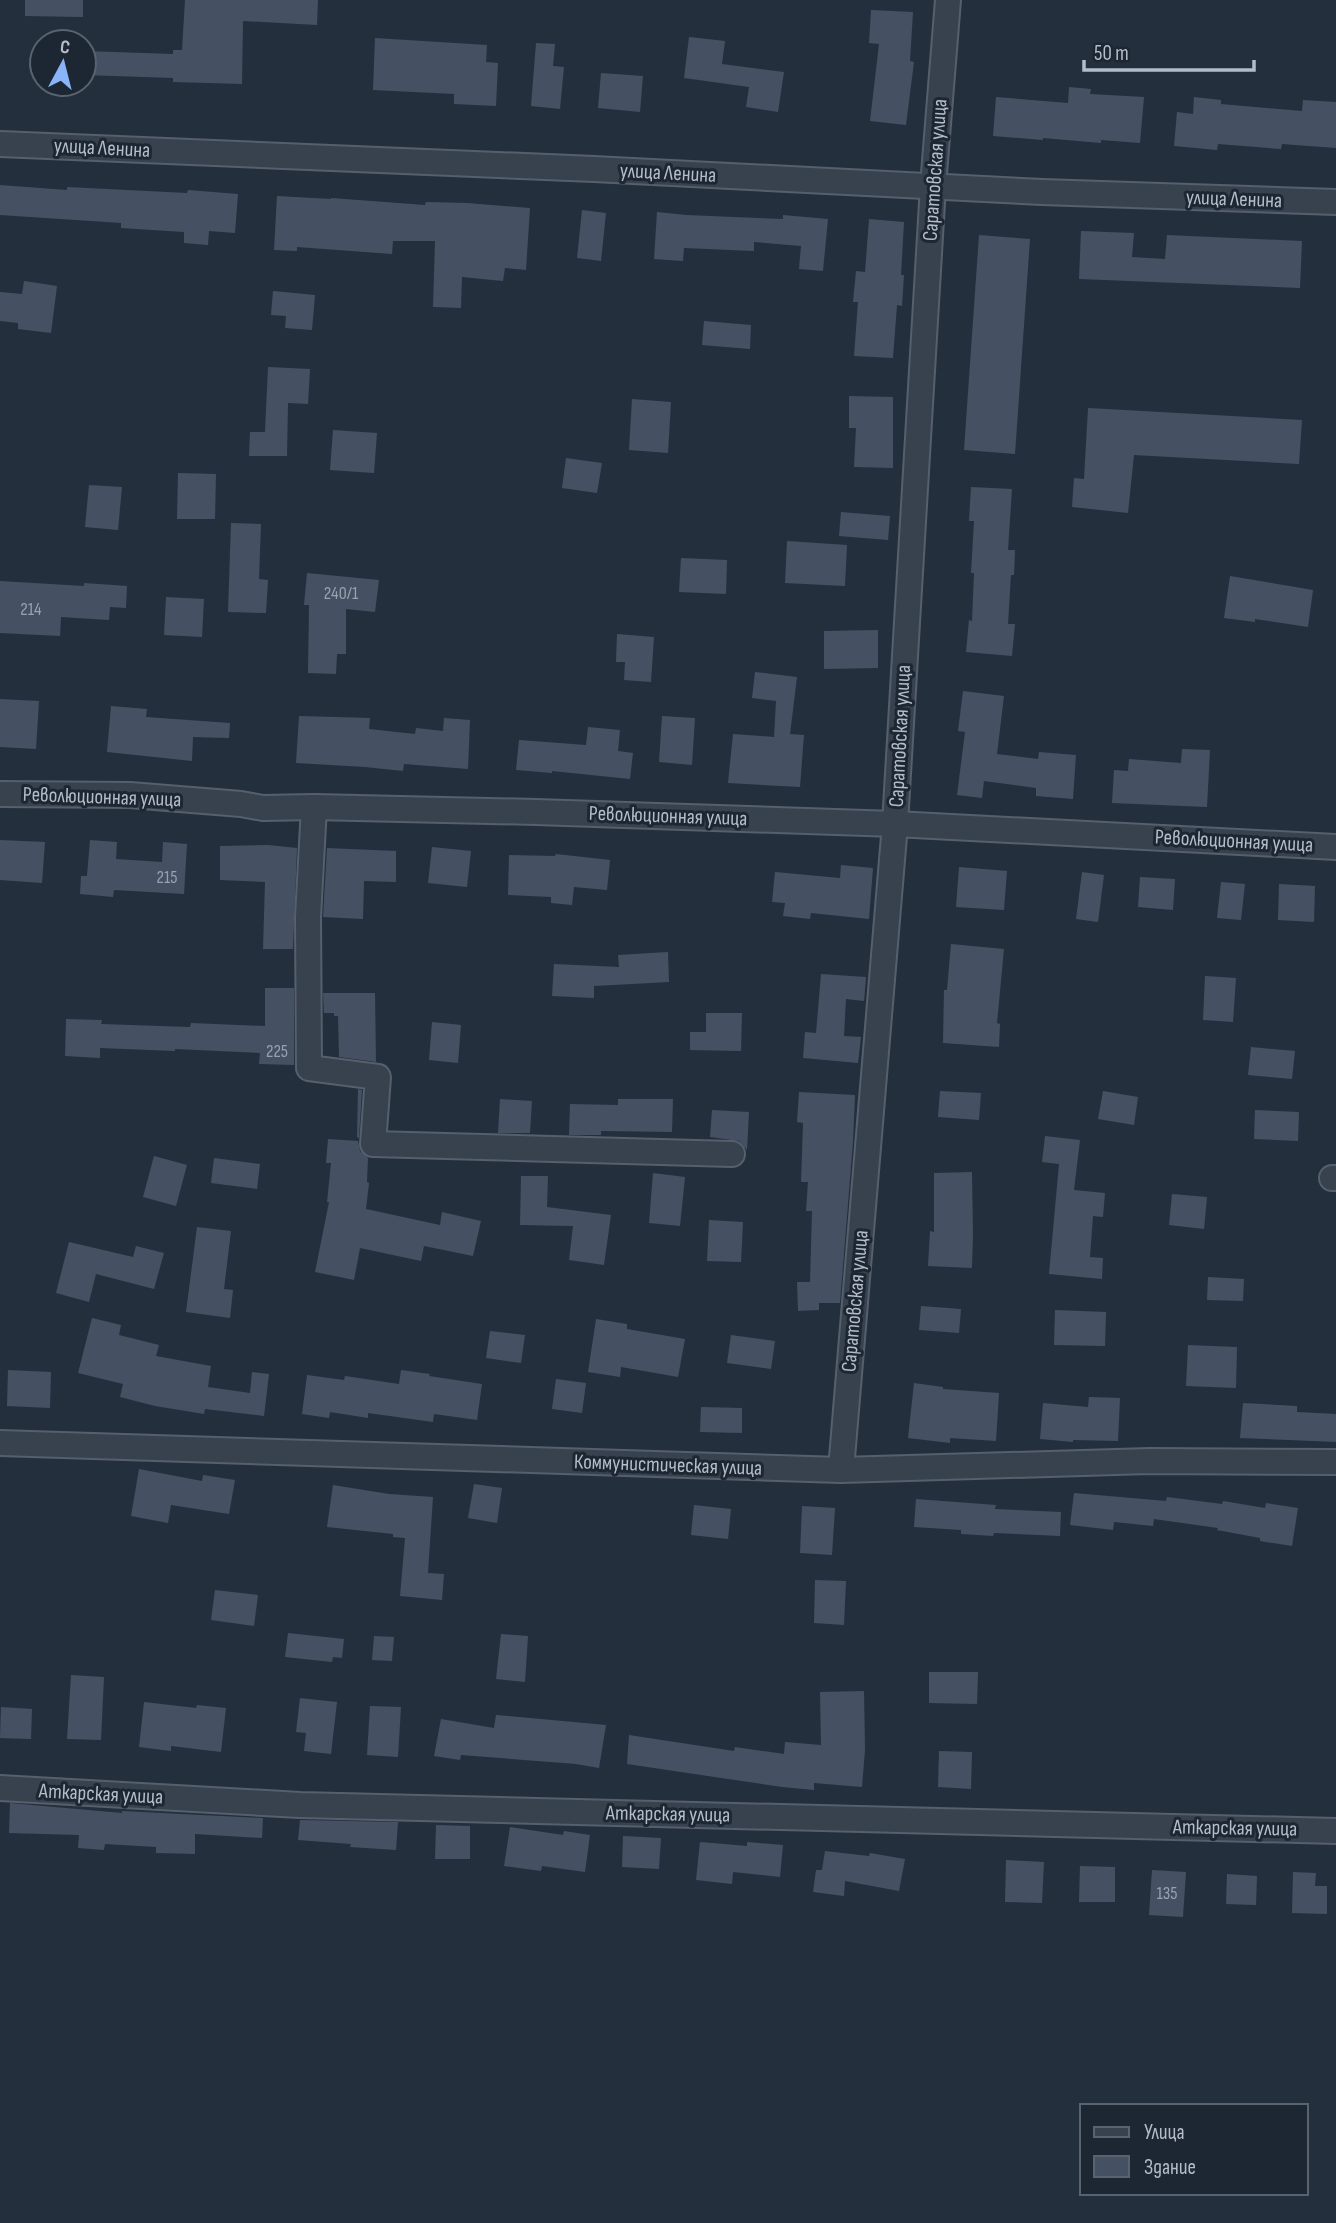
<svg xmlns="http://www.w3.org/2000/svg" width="1336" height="2223" font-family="'Sofia Sans Condensed',sans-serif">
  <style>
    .building { fill: #455162 }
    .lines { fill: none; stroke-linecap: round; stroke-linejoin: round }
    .minor-casing { stroke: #565f6c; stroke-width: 28 }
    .minor { stroke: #38414e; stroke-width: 24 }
    .labels { text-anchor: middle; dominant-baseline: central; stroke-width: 6; stroke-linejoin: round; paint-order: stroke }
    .number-label { font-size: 18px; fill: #98a1af }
    .street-label { font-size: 21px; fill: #b4bcc9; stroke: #1d2633 }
  </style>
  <rect width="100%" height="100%" fill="#242f3e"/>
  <g class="building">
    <polygon points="25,0 83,0 83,17 25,16"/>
    <polygon points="185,0 318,0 317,25 243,21 242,84 173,82 173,78 84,75 84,51 173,54 173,50 182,50"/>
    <polygon points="871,10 913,12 910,61 914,62 906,125 870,121 879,44 869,43"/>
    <polygon points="689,37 725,41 722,64 784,72 778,112 746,107 749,87 684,78"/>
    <polygon points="375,38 487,45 486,62 498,63 496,106 454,104 454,94 373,90"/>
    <polygon points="536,43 555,44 553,66 564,67 560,109 531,106"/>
    <polygon points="601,73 643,76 640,112 598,108"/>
    <polygon points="1069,87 1091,89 1090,94 1144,97 1140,143 1101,140 1101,143 1043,138 1043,140 993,136 996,97 1068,103"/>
    <polygon points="1194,97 1221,100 1221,104 1302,111 1303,100 1336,102 1336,148 1282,144 1281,149 1218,144 1217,150 1174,146 1177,112 1193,114"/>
    <polygon points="0,185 67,190 67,187 187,193 188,190 238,194 235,233 209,231 208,245 184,243 184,232 121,228 121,223 0,215"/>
    <polygon points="277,196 331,199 331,198 425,205 426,202 467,203 530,208 526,270 505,268 503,281 462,277 461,308 433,307 435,241 393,241 392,254 297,247 297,251 274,250"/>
    <polygon points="582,210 606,213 601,261 577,258"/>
    <polygon points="657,212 686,215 783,219 783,215 828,219 823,271 799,269 801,246 754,242 754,251 684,248 683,261 654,259"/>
    <polygon points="869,219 904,222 901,275 904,275 902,306 897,305 893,358 854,356 858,302 853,302 856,271 865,272"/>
    <polygon points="1081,231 1134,233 1132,257 1165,259 1167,235 1302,241 1300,288 1079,279"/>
    <polygon points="979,235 1030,239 1015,454 964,450"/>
    <polygon points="24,281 57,286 51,333 18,329 18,323 0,321 0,292 22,294"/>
    <polygon points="273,291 315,295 312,330 285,328 286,316 271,315"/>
    <polygon points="704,321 751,325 750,349 702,345"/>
    <polygon points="268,367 310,369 308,404 288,403 287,456 249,456 250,432 265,432"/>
    <polygon points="849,396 893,397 893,468 854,467 856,428 849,428"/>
    <polygon points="632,399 671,402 668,453 629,450"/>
    <polygon points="1088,408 1302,420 1299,464 1134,455 1128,513 1072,507 1074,478 1084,479"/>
    <polygon points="333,430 377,433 374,473 330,470"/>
    <polygon points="566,458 602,463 597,493 562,488"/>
    <polygon points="178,473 216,474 215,519 177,519"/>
    <polygon points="89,485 122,487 118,530 85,527"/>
    <polygon points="971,487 1012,489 1008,550 1015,550 1014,575 1011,575 1008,624 1015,624 1012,656 966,652 969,620 972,621 974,573 971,573 974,521 969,521"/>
    <polygon points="841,512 890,516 888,540 839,536"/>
    <polygon points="231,523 261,524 259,579 268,580 266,613 228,612"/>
    <polygon points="787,541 847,545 845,586 785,583"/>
    <polygon points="681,558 727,560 726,594 679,592"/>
    <polygon points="307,573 379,580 375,612 346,609 346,654 337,654 336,674 308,673 309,605 304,605"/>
    <polygon points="1230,576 1313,590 1308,627 1255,619 1255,622 1224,618"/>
    <polygon points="0,581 84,586 84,583 127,586 126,608 110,607 109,620 61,617 60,636 0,633"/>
    <polygon points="166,597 204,599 202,637 164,635"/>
    <polygon points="878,630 878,668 824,669 824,631"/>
    <polygon points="617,634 654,637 651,682 624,680 625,662 616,662"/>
    <polygon points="755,672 797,677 790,734 804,735 800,787 728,783 733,734 774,737 776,701 752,698"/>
    <polygon points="963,691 1004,696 997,754 1038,759 1039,752 1076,755 1073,799 1036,796 1036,788 984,781 982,798 957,795 965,732 958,731"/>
    <polygon points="0,699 39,701 36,749 0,747"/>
    <polygon points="111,706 147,709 146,717 230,723 229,738 193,737 192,761 107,752"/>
    <polygon points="299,716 370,718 369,729 415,734 416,728 443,731 444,718 470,720 468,769 404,764 403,771 365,767 296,763"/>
    <polygon points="662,716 695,718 692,765 659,762"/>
    <polygon points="588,727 620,730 618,751 633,753 630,779 552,771 552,773 516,770 519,740 586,745"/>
    <polygon points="1182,749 1210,750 1207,807 1112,803 1114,770 1128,771 1129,759 1181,763"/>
    <polygon points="0,840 45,842 42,883 0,880"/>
    <polygon points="90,840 117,842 116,859 162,862 163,842 187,844 184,894 114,890 113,897 80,894 81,876 87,876"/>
    <polygon points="268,845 297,848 293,949 263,949 265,882 220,880 220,846"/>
    <polygon points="432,847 471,851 467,887 428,883"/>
    <polygon points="327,848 396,851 396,882 364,881 363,919 323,917"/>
    <polygon points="556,854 610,860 607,890 574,887 572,905 551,903 551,897 508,895 509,855 555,856"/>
    <polygon points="841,865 873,868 869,919 811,913 810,919 783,916 785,903 772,902 775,872 840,878"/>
    <polygon points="959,867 1007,871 1004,910 956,907"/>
    <polygon points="1082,872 1104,875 1098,922 1076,919"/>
    <polygon points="1140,877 1175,879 1173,910 1138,907"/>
    <polygon points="1221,882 1245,884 1241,920 1217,918"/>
    <polygon points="1279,884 1315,886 1314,922 1278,920"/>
    <polygon points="951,944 1004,949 997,1023 1000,1024 999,1047 943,1043 944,990 947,990"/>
    <polygon points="668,952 669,982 594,986 594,998 552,996 554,964 619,967 618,955"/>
    <polygon points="821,974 866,977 864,1001 846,999 844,1036 861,1037 858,1063 803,1058 805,1032 816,1033"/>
    <polygon points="1205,976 1236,978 1233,1022 1203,1020"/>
    <polygon points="265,988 294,988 294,1065 259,1064 260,1053 175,1049 175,1051 100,1048 100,1058 65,1056 66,1019 102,1020 101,1024 190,1027 191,1023 265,1026"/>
    <polygon points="323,993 375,993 376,1062 339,1057 338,1016 334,1016 334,1013 324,1013"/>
    <polygon points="706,1013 742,1013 741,1051 690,1050 690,1032 706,1032"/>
    <polygon points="432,1022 461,1025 458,1063 429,1060"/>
    <polygon points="1251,1047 1295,1051 1292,1079 1248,1075"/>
    <polygon points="358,1089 362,1090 359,1138 357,1137"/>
    <polygon points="940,1091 981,1093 979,1120 938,1117"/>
    <polygon points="1103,1091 1138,1097 1134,1125 1098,1119"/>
    <polygon points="799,1092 855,1095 853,1142 840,1303 819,1303 819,1310 798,1311 797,1282 810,1282 812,1211 806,1211 808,1182 801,1182 803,1123 797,1122"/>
    <polygon points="500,1099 532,1101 530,1133 498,1133"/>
    <polygon points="618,1099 673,1099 672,1132 601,1131 601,1135 569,1135 570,1104 618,1105"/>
    <polygon points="712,1110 749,1112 747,1150 739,1141 710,1137"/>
    <polygon points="1255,1110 1299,1112 1298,1141 1254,1139"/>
    <polygon points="1045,1136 1080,1140 1074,1190 1105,1193 1103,1217 1093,1216 1090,1257 1103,1258 1102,1279 1049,1274 1059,1164 1042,1162"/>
    <polygon points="328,1139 358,1141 360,1151 368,1158 367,1182 369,1183 366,1209 440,1225 442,1212 481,1221 473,1256 424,1246 421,1261 360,1248 354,1280 315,1272 329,1202 327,1202 331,1163 326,1163"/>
    <polygon points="154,1156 187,1165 176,1206 143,1197"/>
    <polygon points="214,1158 260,1164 257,1189 211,1183"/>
    <polygon points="972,1172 973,1234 972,1268 928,1266 930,1231 934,1232 934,1173"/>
    <polygon points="653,1173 685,1177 680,1226 649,1223"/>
    <polygon points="521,1176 548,1176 547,1207 611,1215 604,1265 569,1260 573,1226 520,1225"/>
    <polygon points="1172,1194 1207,1197 1204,1229 1169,1225"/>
    <polygon points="709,1220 743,1222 741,1262 707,1261"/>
    <polygon points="197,1227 231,1231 224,1289 233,1290 230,1318 186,1312"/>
    <polygon points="69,1242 133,1257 136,1246 164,1253 154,1289 96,1274 89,1302 56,1293"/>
    <polygon points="1208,1277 1244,1279 1243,1301 1207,1300"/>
    <polygon points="921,1306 961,1309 959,1333 919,1330"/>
    <polygon points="1055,1310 1106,1312 1105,1346 1054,1345"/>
    <polygon points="92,1318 121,1325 119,1335 159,1345 156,1356 211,1366 208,1387 250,1393 252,1372 269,1374 264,1416 205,1409 204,1414 155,1406 120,1397 123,1384 78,1373"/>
    <polygon points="596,1319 627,1324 627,1329 685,1339 678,1377 621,1367 620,1377 588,1372"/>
    <polygon points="490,1331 525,1335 521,1363 486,1358"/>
    <polygon points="731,1335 775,1341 771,1369 727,1363"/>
    <polygon points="1188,1345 1237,1347 1236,1388 1186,1386"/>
    <polygon points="8,1370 51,1372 50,1408 7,1406"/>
    <polygon points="401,1370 430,1374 429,1376 482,1384 477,1420 434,1414 433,1422 368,1413 368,1418 330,1412 329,1418 302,1414 307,1375 344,1380 345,1376 399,1384"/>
    <polygon points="556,1379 586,1383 582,1413 552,1409"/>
    <polygon points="914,1383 943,1387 943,1389 999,1393 996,1441 950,1438 950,1443 908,1438"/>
    <polygon points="1089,1397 1120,1398 1118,1441 1073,1440 1073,1442 1040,1439 1043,1403 1088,1407"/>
    <polygon points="1243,1403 1297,1406 1297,1412 1336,1414 1336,1442 1240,1438"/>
    <polygon points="701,1407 742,1408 742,1433 700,1432"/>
    <polygon points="139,1469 202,1481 203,1475 235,1480 229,1514 171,1505 168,1523 131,1516"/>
    <polygon points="474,1484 502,1488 497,1523 468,1518"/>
    <polygon points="333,1485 389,1494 433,1497 428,1573 444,1574 442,1600 400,1596 405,1538 393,1537 393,1534 327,1527"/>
    <polygon points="1074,1493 1166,1501 1167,1497 1222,1504 1223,1501 1265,1508 1266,1503 1298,1508 1292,1546 1260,1541 1260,1538 1217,1530 1218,1528 1154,1519 1153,1526 1114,1522 1113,1530 1070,1525"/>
    <polygon points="916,1499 996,1505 995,1509 1061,1512 1060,1536 994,1533 993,1536 961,1534 961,1530 914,1527"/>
    <polygon points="694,1505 731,1509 728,1539 691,1535"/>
    <polygon points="802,1506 835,1508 832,1555 800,1553"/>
    <polygon points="815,1580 846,1581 844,1625 814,1623"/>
    <polygon points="215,1590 258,1595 254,1626 211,1620"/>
    <polygon points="288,1633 344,1639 342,1658 333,1657 332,1662 285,1657"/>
    <polygon points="501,1634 528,1636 525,1682 496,1679"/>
    <polygon points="374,1636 394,1637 392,1661 372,1660"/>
    <polygon points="929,1672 978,1672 977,1704 929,1703"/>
    <polygon points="71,1675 104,1677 101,1740 67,1739"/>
    <polygon points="864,1691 865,1750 862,1787 814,1783 814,1790 782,1787 627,1764 629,1735 734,1751 735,1747 784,1754 785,1742 821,1745 820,1692"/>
    <polygon points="300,1698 337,1702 331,1754 304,1751 306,1733 296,1732"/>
    <polygon points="144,1702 196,1708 197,1705 226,1708 221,1752 171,1746 171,1751 139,1747"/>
    <polygon points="370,1706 401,1707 398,1757 367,1755"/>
    <polygon points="1,1707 32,1709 31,1739 0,1738"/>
    <polygon points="496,1715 606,1725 599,1768 576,1764 461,1755 460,1760 434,1756 441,1719 494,1728"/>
    <polygon points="939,1751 972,1752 971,1789 938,1787"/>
    <polygon points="10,1803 122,1813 122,1811 263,1818 262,1838 195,1834 195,1854 156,1853 156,1847 105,1844 104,1850 78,1848 79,1835 9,1833"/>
    <polygon points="300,1820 398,1822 396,1850 350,1847 351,1844 298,1840"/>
    <polygon points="436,1825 470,1826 470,1859 435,1859"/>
    <polygon points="510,1827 563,1835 564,1831 590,1835 585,1872 542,1866 541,1871 504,1866"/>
    <polygon points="623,1836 661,1838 659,1869 622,1867"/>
    <polygon points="700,1842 747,1846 747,1842 783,1845 780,1877 733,1872 732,1884 696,1880"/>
    <polygon points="825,1851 869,1856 870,1853 905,1859 899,1891 845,1881 844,1896 813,1892 816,1870 822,1870"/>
    <polygon points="1006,1860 1044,1862 1042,1903 1005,1902"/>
    <polygon points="1080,1866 1115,1867 1115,1902 1079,1902"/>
    <polygon points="1152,1870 1186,1872 1183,1917 1149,1915"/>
    <polygon points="1293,1872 1316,1873 1315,1886 1327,1886 1327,1914 1292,1913"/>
    <polygon points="1227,1874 1257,1876 1256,1905 1226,1904"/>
  </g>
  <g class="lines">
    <defs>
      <g id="minor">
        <polyline points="0,144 594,169 1042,192 1336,202"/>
        <polyline points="0,794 130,795 241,804 263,808 314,807 536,812 895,824 1336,847"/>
        <polyline points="314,807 308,917 309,1068 378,1077 373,1144 732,1154"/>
        <polyline points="1332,1178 1336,1178"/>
        <polyline points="0,1443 841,1470 1149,1461 1336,1462"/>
        <polyline points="841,1470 895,824 933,186 948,0"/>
        <polyline points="0,1788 300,1805 1336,1831"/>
      </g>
    </defs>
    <use href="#minor" class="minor-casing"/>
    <use href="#minor" class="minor"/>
  </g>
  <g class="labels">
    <g class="number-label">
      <text x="341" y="593">240/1</text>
      <text x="31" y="609">214</text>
      <text x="167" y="877">215</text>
      <text x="277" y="1051">225</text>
      <text x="1167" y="1893">135</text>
    </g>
    <g class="street-label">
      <text transform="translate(102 148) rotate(3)">улица Ленина</text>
      <text transform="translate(935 170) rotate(-86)">Саратовская улица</text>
      <text transform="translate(668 173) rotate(3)">улица Ленина</text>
      <text transform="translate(1234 199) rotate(2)">улица Ленина</text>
      <text transform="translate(900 736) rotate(-87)">Саратовская улица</text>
      <text transform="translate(102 797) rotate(2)">Революционная улица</text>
      <text transform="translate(668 816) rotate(2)">Революционная улица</text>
      <text transform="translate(1234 841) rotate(3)">Революционная улица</text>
      <text transform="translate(855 1301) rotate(-85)">Саратовская улица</text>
      <text transform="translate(668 1465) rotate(2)">Коммунистическая улица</text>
      <text transform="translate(101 1794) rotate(3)">Аткарская улица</text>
      <text transform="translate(668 1814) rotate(1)">Аткарская улица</text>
      <text transform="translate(1235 1828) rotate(1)">Аткарская улица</text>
    </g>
  </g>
  <rect x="1080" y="2104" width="228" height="91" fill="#1d2633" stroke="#59626f" stroke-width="2"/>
  <rect x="1094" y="2127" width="35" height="10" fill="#38414e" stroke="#59626f" stroke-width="2"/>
  <text x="1144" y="2139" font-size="21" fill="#b4bcc9">Улица</text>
  <rect x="1094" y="2156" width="35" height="21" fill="#455162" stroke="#59626f" stroke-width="2"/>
  <text x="1144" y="2174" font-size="21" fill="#b4bcc9">Здание</text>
  <g transform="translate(63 63) rotate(7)"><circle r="33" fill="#1d2633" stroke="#59626f" stroke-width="2"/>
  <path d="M0-5L12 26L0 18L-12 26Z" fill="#8ab4f8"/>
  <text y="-10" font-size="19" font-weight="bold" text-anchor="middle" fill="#b4bcc9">С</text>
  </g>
  <path d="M1084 60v10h170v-10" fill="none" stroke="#b4bcc9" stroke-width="3.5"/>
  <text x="1094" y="60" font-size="21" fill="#b4bcc9" stroke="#1d2633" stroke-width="5" paint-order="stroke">50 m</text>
</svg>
